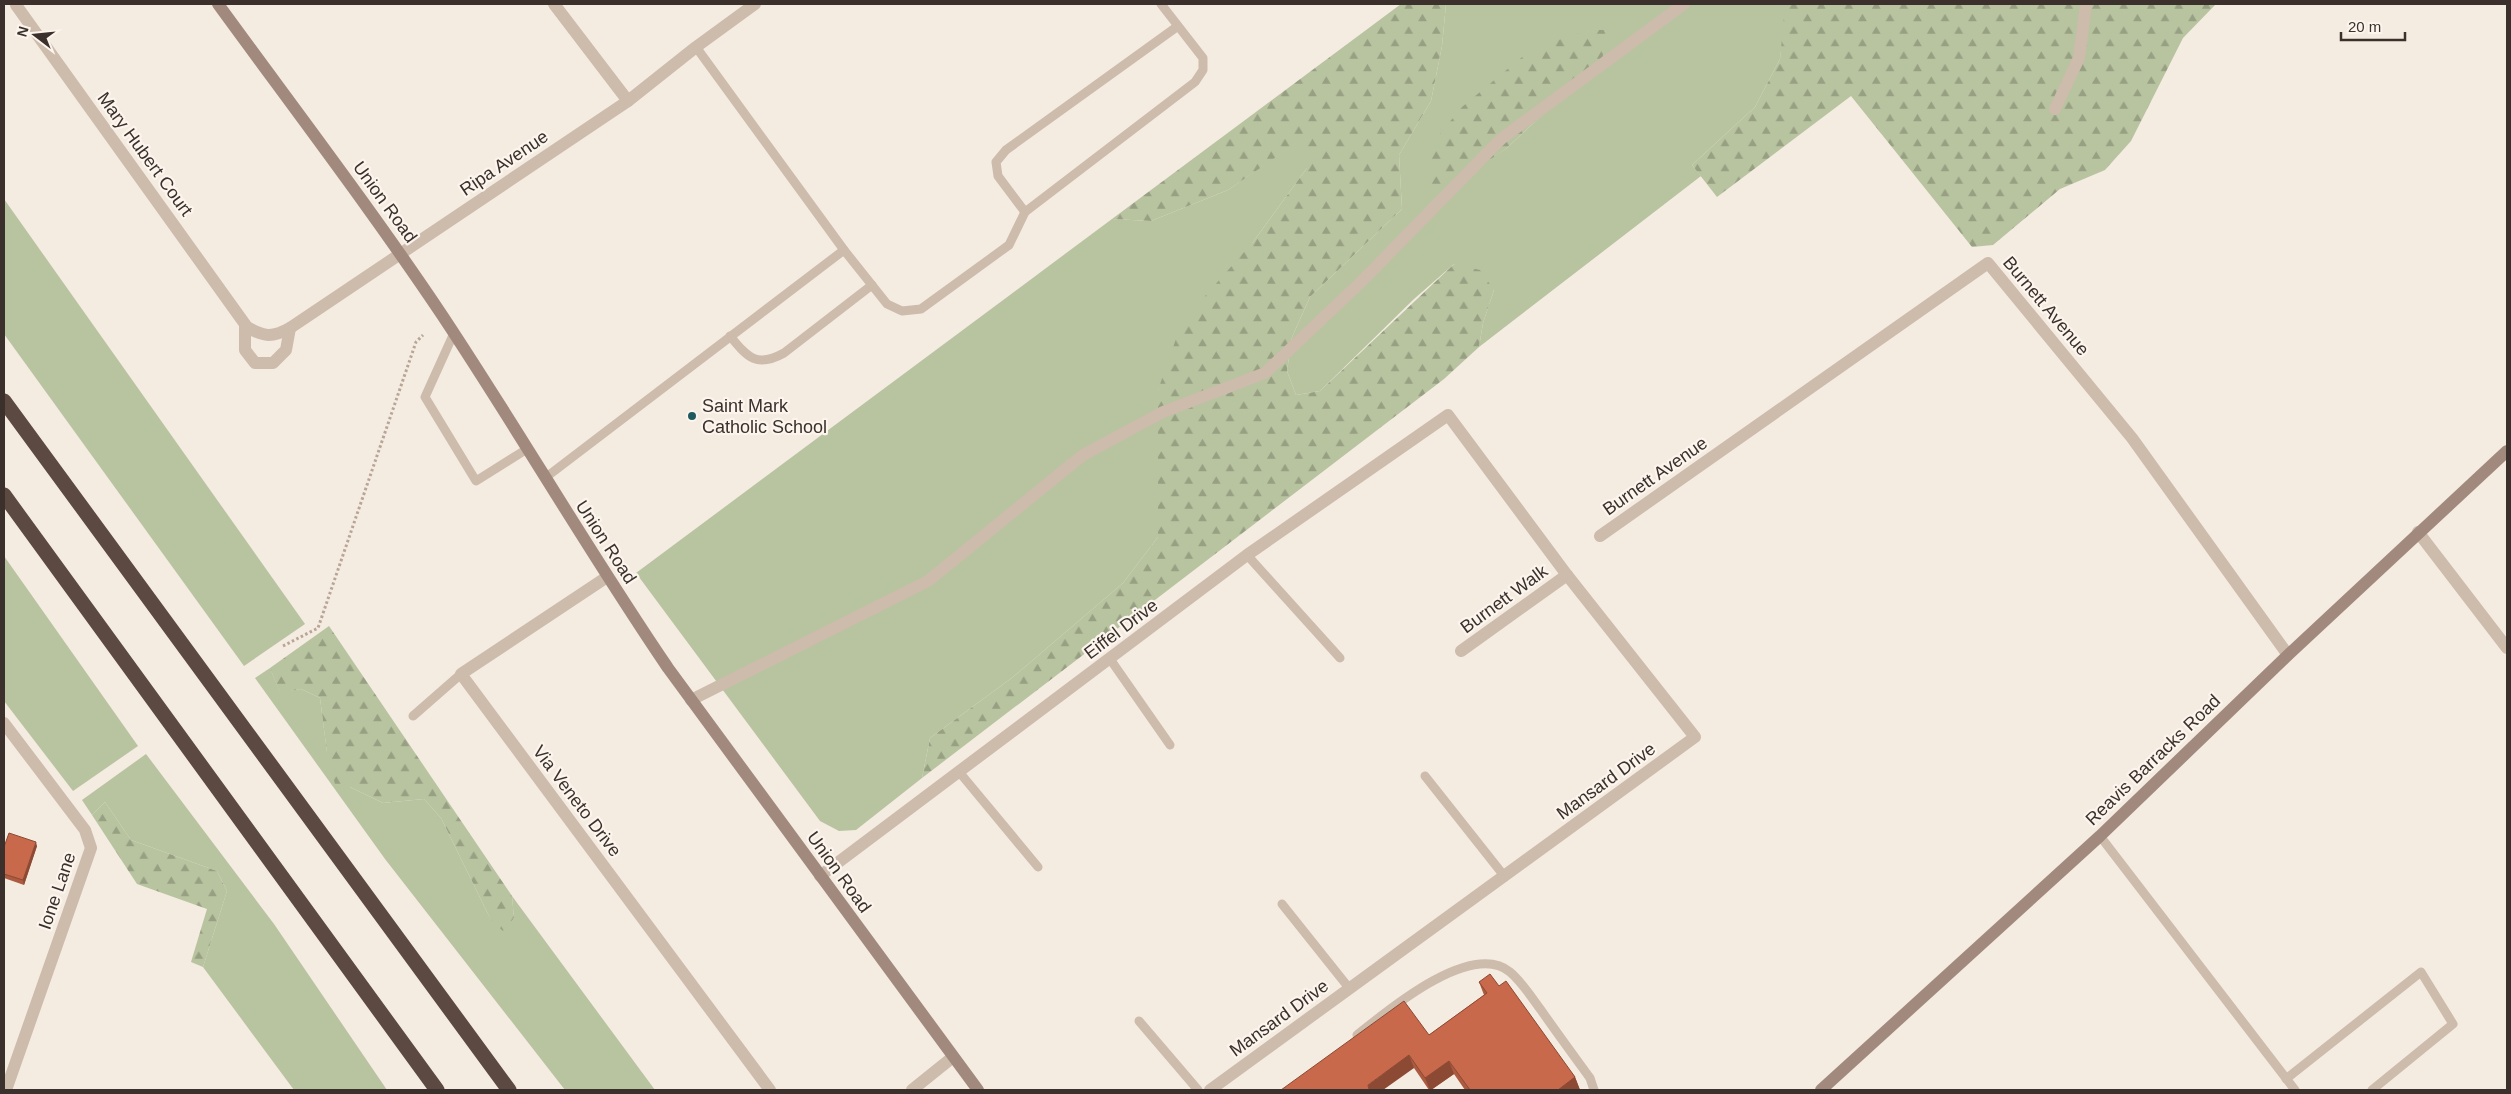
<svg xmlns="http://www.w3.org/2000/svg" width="2511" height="1094" font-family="Arial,sans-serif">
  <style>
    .green { fill: #b8c4a0; fill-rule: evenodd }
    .forest { fill: url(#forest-firs) }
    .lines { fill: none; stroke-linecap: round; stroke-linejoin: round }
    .path { stroke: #b9a596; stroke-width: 3; stroke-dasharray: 2.5 2.5; stroke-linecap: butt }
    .lane { stroke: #cdbbac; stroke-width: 9 }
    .street { stroke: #cdbbac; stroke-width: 12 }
    .secondary { stroke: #a18a7d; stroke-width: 12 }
    .highway { stroke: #5c4a42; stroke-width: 15 }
    .wall { fill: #ac5a40 }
    .shaded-wall { fill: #8c4a34 }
    .building { fill: #c8694b; stroke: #8c4a34 }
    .poi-dot { fill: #1f5a5e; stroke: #fbf5ee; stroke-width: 2 }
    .labels { text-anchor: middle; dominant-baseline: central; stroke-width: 4.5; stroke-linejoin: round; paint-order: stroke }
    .street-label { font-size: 18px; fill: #3b302b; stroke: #fbf5ee }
    .poi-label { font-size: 18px; fill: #3b302b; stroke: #fbf5ee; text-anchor: start }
  </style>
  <defs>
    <pattern id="forest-firs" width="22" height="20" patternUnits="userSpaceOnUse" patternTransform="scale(1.25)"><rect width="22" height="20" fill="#b8c4a0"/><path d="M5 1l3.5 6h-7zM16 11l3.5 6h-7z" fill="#97a083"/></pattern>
  </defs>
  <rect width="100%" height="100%" fill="#f4ebe1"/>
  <g class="green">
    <path d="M1446,4H1785L1786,9L1780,59L1755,107L1692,165L1701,176L1479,347L1483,323L1494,290L1454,264L1414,299L1320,391L1296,395L1287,371L1292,337L1310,297L1402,209L1399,155L1431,101L1442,46ZM1589,30L1606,31L1543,114L1507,148L1477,167Z"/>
    <polygon points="1307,135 1307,168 1253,242 1158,390 1158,537 1123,583 1013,677 930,738 922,778 856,830 839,831 820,821 636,573 1112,219 1151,221 1228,190"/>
    <polygon points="4,199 305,624 244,666 4,334"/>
    <polygon points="4,556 138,746 73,791 4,701"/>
    <polygon points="270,668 280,692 301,689 320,698 327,752 350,787 383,803 424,799 441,818 491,920 514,919 512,896 655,1090 565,1090 385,859 255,678"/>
    <polygon points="146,754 274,924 387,1090 294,1090 203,967 227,891 217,871 131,840 105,802 92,815 82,800"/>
  </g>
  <g class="forest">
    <polygon points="1401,4 1446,4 1442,46 1431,101 1399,155 1402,209 1310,297 1292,337 1287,371 1296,395 1320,391 1454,264 1480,270 1494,290 1483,323 1479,347 1444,379 922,778 930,738 1013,677 1123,583 1158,537 1158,390 1182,322 1253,242 1307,168 1307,136 1228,190 1151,221 1112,219"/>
    <polygon points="1785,4 2216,4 2183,38 2131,141 2105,170 2060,189 1993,245 1972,247 1851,96 1717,197 1692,165 1755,107 1780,59"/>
    <polygon points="1589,30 1606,30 1602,63 1591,87 1543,114 1507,148 1445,190 1429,193 1427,179 1433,142 1462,107 1533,48"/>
    <polygon points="329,626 512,896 514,918 503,931 491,920 441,818 424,799 383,803 350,787 337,792 327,753 320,698 301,689 280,693 270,668"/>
    <polygon points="105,802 131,840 217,871 227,891 203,967 191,962 207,909 137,884 92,815"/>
  </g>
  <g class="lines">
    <polyline class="path" points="283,646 318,628 416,342 423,335"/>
    <g class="lane">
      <polyline points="1161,4 1203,58 1203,70 1195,82 1025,212 998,176 996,162 1006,150 1178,26"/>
      <polyline points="696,47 844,250"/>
      <polyline points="454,333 425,397 476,481 527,449"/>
      <path d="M730,336C748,358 757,368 784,353L872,285"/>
      <polyline points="545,478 844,250 887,304 902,311 921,309 1009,245 1025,212"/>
      <polyline points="1247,555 1340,658"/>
      <polyline points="1110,659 1170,745"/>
      <polyline points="413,716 461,674"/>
      <polyline points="960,773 1038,867"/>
      <polyline points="1425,776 1505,877"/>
      <polyline points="2100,836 2295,1090"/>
      <polyline points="1282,904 1349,988"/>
      <polyline points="1139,1021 1198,1090"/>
      <path d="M1357,1035C1387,1011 1471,940 1510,972C1522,982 1532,998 1541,1010C1557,1033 1574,1056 1590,1078L1594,1090"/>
      <polyline points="2286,1079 2421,972 2453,1024 2372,1090"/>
    </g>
    <g class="street">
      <polyline points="554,4 628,101"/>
      <path d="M16,5L247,327C264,337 272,338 290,328L628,101L696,47L755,4"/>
      <polyline points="2055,109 2079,58 2086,4"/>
      <polyline points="245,325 245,350 255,363 273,363 286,350 290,328"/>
      <polyline points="2418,532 2507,648"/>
      <polyline points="1600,536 1988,263 2132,438 2288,655"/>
      <polyline points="607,577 461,674 770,1090"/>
      <polyline points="1461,651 1567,575"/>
      <polyline points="691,700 928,581 1083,455 1163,412 1265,373 1361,282 1501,139 1684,4"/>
      <polyline points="4,723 85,830 91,848 6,1090"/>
      <polyline points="820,876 1247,555 1448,415 1567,575 1695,737 1210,1090"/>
      <polyline points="912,1090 953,1057"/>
    </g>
    <g class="secondary">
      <path d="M218,4C293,107 371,209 442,315C519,431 589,552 668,668L978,1090"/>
      <polyline points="1821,1090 2100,836 2288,655 2507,451"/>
    </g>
    <g class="highway">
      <polyline points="4,401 509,1090"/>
      <polyline points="4,495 437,1090"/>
    </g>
  </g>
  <g class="wall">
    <polygon points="37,846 24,885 4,878 4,847"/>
    <polygon points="1479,982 1499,986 1575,1077 1580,1090 1465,1090 1454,1074 1431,1090 1429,1090 1414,1068 1281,1090 1429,1035 1484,995"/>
  </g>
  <g class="shaded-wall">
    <polygon points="36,842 37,846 24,885 23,880"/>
    <polygon points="1409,1055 1414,1068 1383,1090 1369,1090 1368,1085"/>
    <polygon points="1449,1061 1454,1074 1431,1090 1430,1090 1425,1078"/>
    <polygon points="1575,1077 1580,1090 1558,1090"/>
  </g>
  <g class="building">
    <polygon points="9,833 36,842 23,880 4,874 4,847"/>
    <polygon points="1490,974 1499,986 1506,981 1575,1077 1558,1090 1470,1090 1449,1061 1425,1078 1409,1055 1368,1085 1369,1090 1281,1090 1404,1001 1429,1035 1487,993 1479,982"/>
  </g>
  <circle class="poi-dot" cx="692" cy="416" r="5"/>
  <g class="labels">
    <g class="street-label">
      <text transform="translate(145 154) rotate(54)">Mary Hubert Court</text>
      <text transform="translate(504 163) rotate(-34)">Ripa Avenue</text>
      <text transform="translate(385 202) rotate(54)">Union Road</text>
      <text transform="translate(2046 306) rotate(50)">Burnett Avenue</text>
      <text transform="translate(1655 476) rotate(-35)">Burnett Avenue</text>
      <text transform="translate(606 542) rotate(57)">Union Road</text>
      <text transform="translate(1504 599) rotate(-36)">Burnett Walk</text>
      <text transform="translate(1121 629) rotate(-37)">Eiffel Drive</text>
      <text transform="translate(2153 760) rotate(-44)">Reavis Barracks Road</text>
      <text transform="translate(1606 781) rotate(-36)">Mansard Drive</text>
      <text transform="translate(577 801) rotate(53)">Via Veneto Drive</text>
      <text transform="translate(839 872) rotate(54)">Union Road</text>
      <text transform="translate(57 891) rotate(-71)">Ione Lane</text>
      <text transform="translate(1279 1018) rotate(-36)">Mansard Drive</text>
    </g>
    <g class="poi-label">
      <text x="702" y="406">Saint Mark<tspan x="702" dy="21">Catholic School</tspan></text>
    </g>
  </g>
  <rect width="2511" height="1094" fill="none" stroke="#3b302b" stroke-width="10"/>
  <g transform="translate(35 35) rotate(286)" stroke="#fbf5ee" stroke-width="4" paint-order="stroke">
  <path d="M0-4L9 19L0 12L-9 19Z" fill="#3b302b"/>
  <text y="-8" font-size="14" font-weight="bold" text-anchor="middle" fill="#3b302b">N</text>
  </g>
  <path d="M2341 32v8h64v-8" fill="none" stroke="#3b302b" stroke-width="2.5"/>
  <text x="2348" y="32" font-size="15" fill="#3b302b" stroke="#fbf5ee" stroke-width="4" paint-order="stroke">20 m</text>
</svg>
